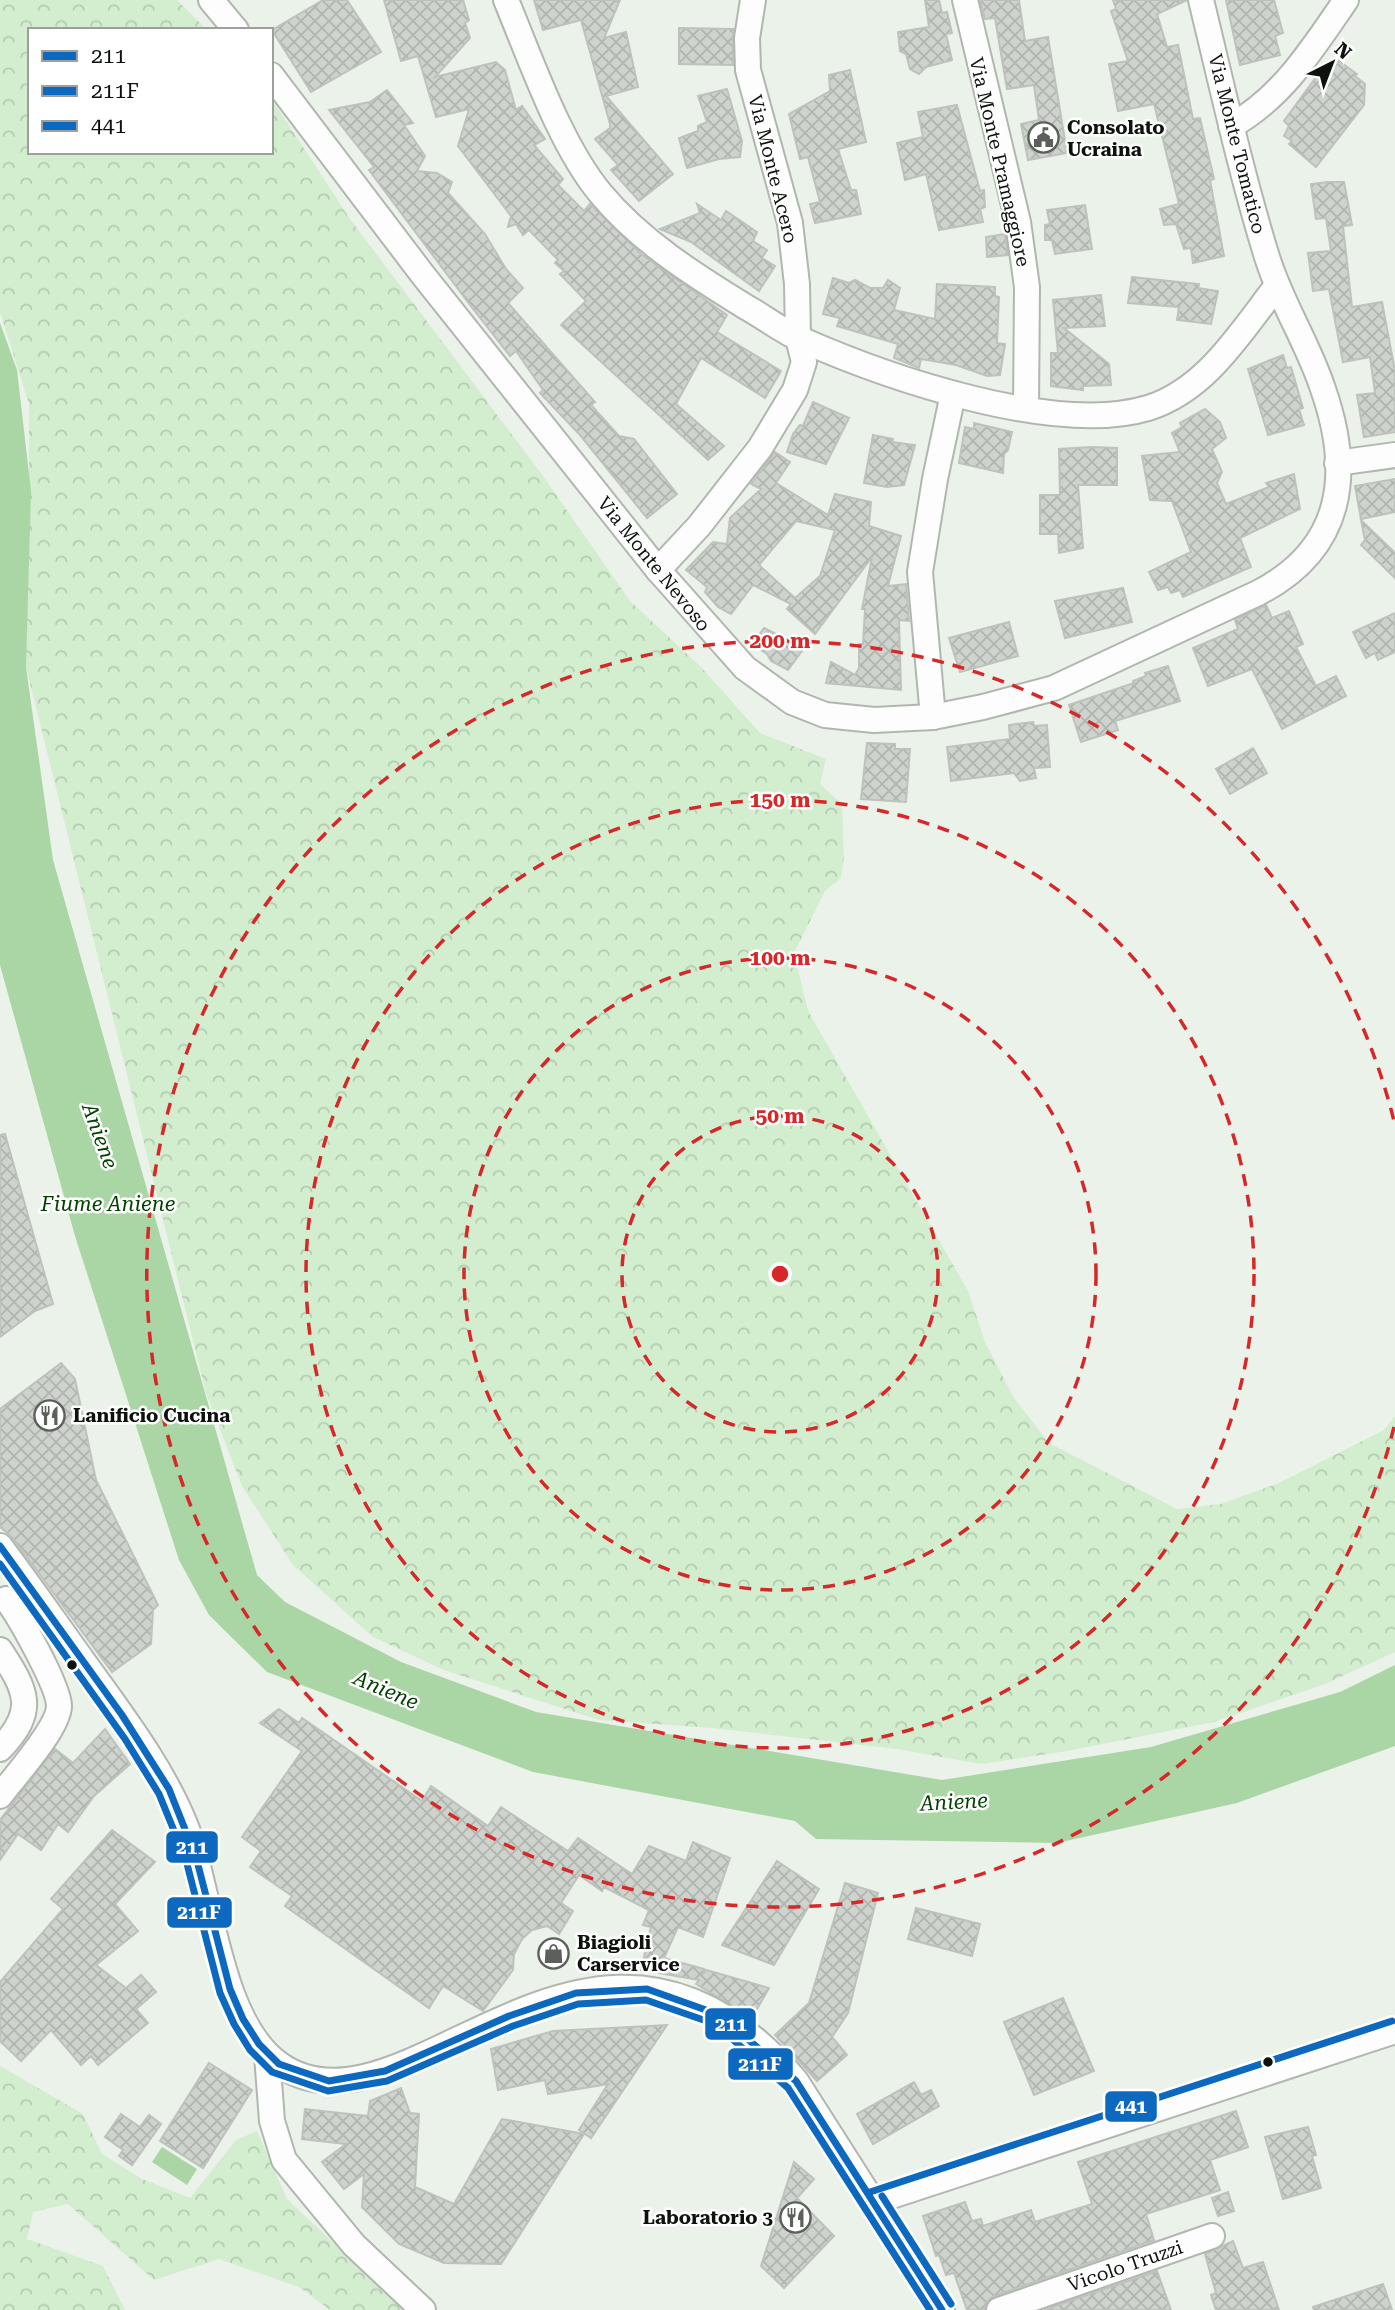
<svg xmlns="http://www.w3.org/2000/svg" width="1395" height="2310" font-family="'Roboto Serif',serif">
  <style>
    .forest { fill: url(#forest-crowns) }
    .water { fill: #aad5a5 }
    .building { fill: url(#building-cross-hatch); stroke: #bdc3bc; stroke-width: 2; fill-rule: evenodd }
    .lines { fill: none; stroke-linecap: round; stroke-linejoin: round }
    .minor-casing { stroke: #b1b7b0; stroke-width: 28 }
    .minor { stroke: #fcfdfc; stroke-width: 24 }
    .bus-1-casing { stroke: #fff; stroke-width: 12 }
    .bus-2-casing { stroke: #fff; stroke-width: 12 }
    .bus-3-casing { stroke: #fff; stroke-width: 12 }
    .bus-1 { stroke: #0c69bf; stroke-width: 7 }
    .bus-2 { stroke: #0c69bf; stroke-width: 7 }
    .bus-3 { stroke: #0c69bf; stroke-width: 7 }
    .ring { fill: none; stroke: #d62828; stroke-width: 3.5; stroke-dasharray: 12 9 }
    .bus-dot { fill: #0d120d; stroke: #fff; stroke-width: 2.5 }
    .labels { text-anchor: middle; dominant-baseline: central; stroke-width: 5; stroke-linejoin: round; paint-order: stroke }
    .poi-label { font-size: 19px; font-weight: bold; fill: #0d120d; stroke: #fff; text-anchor: start }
    .street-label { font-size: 19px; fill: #0d120d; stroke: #fff }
    .water-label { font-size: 21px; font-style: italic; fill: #024201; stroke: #fff }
    .centre { fill: #d62828; stroke: #fff; stroke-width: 3.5 }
    .ring-label { font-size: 21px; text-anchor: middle; font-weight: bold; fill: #d62828; stroke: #fff; stroke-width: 5; stroke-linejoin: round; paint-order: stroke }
    .line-badge { stroke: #fff; stroke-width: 2.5 }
    .badge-label { font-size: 19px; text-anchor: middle; font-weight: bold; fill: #fff }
  </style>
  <defs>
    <pattern id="forest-crowns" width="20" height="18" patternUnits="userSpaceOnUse" patternTransform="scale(1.75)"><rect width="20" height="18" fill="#d2eece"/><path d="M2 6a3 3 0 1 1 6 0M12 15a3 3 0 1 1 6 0" fill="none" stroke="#b3cbb0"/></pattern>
    <pattern id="building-cross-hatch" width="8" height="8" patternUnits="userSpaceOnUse" patternTransform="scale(1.75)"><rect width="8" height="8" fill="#ced4cd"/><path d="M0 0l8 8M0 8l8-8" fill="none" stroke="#b0b5af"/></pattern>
  </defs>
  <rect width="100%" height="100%" fill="#ebf2ea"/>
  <g class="forest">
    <polygon points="0,0 177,0 207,30 30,30 30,152 271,152 271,98 350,219 543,476 630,601 701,667 760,733 826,759 820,784 842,804 844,857 841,878 825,891 794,953 808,1011 968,1291 985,1342 1014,1398 1049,1443 1177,1509 1221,1504 1279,1483 1384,1430 1395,1416 1395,1652 1325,1684 1214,1722 1067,1751 981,1764 897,1749 712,1728 599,1720 444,1670 373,1637 293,1565 242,1486 206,1393 26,667 21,638 29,509 29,404 0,312"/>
    <polygon points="0,2066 83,2114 102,2154 142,2179 190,2198 236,2140 257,2131 287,2199 405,2310 330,2310 299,2287 219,2259 154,2280 68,2204 33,2212 27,2239 103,2266 125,2310 0,2310"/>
  </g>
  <g class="water">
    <polygon points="0,323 17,370 31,491 26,667 53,860 257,1575 285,1602 401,1662 536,1712 942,1780 1151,1747 1340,1692 1395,1665 1395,1746 1237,1803 1057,1843 816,1839 795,1821 533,1772 267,1672 209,1615 179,1560 75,1236 0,965"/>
    <polygon points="162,2147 197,2169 187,2185 152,2162"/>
  </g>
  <g class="building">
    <polygon points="323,0 347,0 381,52 311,92 272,30"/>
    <polygon points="384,0 463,0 469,20 465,23 470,38 435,77 496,62 505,70 516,110 522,106 545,139 534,145 563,179 558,185 584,211 590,204 641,254 727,315 717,332 781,371 765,398 701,358 676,404 724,446 708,460 561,325 586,301 560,274 564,271 555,263 558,260 529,230 523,235 516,224 508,227 511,216 458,146 469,109 436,117 418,56 401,61"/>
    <polygon points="534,0 620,0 604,38 626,32 638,87 606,96 673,174 639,201 611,170 618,165 595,139 610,128 610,124 581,20 543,30"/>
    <polygon points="925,0 939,0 942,13 947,12 952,33 946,34 952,60 926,67 919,74 910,69 906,54 900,51 898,32 929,27"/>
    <polygon points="980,0 1019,0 1025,41 1048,37 1067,153 1028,160 1021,124 1039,120 1034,85 1007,89 995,18 985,19"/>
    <polygon points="1113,0 1187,0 1157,14 1167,47 1178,45 1193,119 1200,118 1214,179 1210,180 1224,256 1193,263 1191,248 1184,249 1176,224 1164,225 1160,209 1179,204 1154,104 1118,111 1109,64 1128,61 1111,11 1116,9"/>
    <polygon points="1226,0 1274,0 1283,33 1275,36 1280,55 1240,65"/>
    <polygon points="679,28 733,29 733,65 679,64"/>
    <polygon points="1339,61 1357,74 1355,76 1365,84 1364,105 1316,167 1289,144 1292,141 1284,136 1289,126 1284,121 1322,69 1330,73"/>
    <polygon points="850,70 866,142 838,149 851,190 856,190 861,214 815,223 810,204 820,202 808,157 800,159 789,114 830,91 829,75"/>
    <polygon points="727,89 742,141 740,157 719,159 687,168 679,138 698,131 698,126 707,122 698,96"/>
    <polygon points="387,90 413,123 404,125 425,156 417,171 437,173 452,182 448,193 485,234 506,269 523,288 508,303 595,402 591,405 619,436 634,439 677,494 647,518 580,435 540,393 543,390 516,351 510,356 470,305 369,170 374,167 329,110 370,102"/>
    <polygon points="957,105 980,191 984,190 985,207 980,209 983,222 939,230 926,174 905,180 897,143 923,137 918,112"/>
    <polygon points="1328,182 1344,182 1348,203 1352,225 1343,226 1352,307 1382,302 1395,371 1395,432 1364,437 1357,395 1375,393 1370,357 1343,362 1329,289 1313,291 1308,253 1331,251 1326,218 1316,219 1311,184"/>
    <polygon points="697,204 721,220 726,211 757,232 753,241 767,250 762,258 775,266 759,291 691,242 660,229 700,213"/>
    <polygon points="1085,205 1092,249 1055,254 1052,240 1045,240 1045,225 1050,224 1047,210"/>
    <polygon points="1005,234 1008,255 987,257 986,237"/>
    <polygon points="1132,277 1199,284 1198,288 1218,291 1211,324 1177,320 1179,307 1128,303"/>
    <polygon points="833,278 849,283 855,280 870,288 883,288 888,280 900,288 894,310 935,319 937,284 995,287 995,296 999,297 997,343 1005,344 1000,375 987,376 956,365 921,359 919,368 894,358 898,344 837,326 840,318 823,314"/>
    <polygon points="1101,295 1105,326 1064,328 1109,364 1111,385 1083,386 1083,390 1051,386 1051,353 1058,353 1053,300"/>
    <polygon points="1283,355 1287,368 1291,367 1303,408 1299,409 1304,425 1268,435 1248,369"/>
    <polygon points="813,402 849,418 826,464 787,452 793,434 800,425 803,426"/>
    <polygon points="1205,409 1220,422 1226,438 1212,449 1222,472 1217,483 1226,504 1269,487 1266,483 1294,474 1300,509 1240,538 1251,567 1183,597 1180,590 1171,593 1168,587 1158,590 1149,572 1191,552 1172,501 1150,500 1142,456 1180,452 1172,433 1182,427 1180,423"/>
    <polygon points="974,423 1012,432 1008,450 1004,454 1003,473 959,463 965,427 974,429"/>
    <polygon points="873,435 893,439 892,442 915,445 904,485 887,487 864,483"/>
    <polygon points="1091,447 1117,448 1117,485 1078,485 1083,548 1059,553 1058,534 1040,534 1040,495 1060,495 1059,449"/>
    <path d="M775,452L790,462L776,483L828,515L835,494L871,502L869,526L901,536L888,586L906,584L909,621L899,620L901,690L826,683L831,662L855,675L859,668V644H863L865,609H862L872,557L815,634L787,609L791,604L753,585L731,614L718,607L705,592L707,587L686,570L713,542L727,544L730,518L761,489L751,484ZM796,521L835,530L820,576L795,598L759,565Z"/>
    <polygon points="1395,479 1395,512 1361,519 1355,486"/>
    <polygon points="1361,520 1395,553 1395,578 1361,545 1365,540"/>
    <polygon points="1123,588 1132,622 1065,638 1055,601"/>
    <polygon points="1266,605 1272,618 1289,611 1303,644 1296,647 1316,686 1336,676 1346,696 1282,729 1252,669 1208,686 1193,648 1238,629 1235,620"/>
    <polygon points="1395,613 1395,652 1378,660 1375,653 1366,658 1353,632"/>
    <polygon points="1009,622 1018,656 960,672 949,638"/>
    <polygon points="764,628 804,648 788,670 771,661 767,654 752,644"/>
    <polygon points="1168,666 1180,701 1115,721 1118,730 1081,742 1069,705 1134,683 1133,681 1146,676 1145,673"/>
    <polygon points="1033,722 1034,726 1047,725 1050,767 1034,768 1036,778 1020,781 1014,773 951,781 947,747 1010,739 1009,725"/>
    <polygon points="867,743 895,744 895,749 910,749 906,802 861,799"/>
    <polygon points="1253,748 1267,773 1230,794 1216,769"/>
    <polygon points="5,1134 53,1304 35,1311 0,1337 0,1135"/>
    <polygon points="61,1363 75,1379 96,1480 158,1605 153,1610 151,1644 112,1672 12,1537 0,1527 0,1409"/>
    <polygon points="279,1709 299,1723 302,1718 422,1801 431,1786 488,1826 501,1807 568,1851 578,1838 632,1874 649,1846 686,1861 693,1842 730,1858 703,1937 678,1927 664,1958 704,1969 702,1975 706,1970 769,1988 752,2018 696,1984 699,1980 641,1970 651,1927 643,1925 649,1910 604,1887 602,1891 579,1875 561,1903 573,1911 559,1934 547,1926 532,1930 522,1939 514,1954 513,1970 483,2011 443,1986 429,2008 285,1906 292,1896 250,1867 261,1851 242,1837 302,1751 260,1723"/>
    <polygon points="105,1729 130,1764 94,1796 68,1832 58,1824 41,1850 18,1834 0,1860 0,1820 55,1749 73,1763"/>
    <polygon points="112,1830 155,1862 115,1904 138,1931 96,1965 126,1988 141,1975 156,1992 136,2009 148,2023 98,2065 91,2056 81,2065 51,2030 21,2061 0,2041 0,1982 63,1909 51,1899"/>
    <polygon points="777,1861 819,1889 774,1965 722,1945"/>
    <polygon points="845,1883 878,1893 848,2013 832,2037 847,2055 817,2081 775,2035 809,2003"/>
    <polygon points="916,1908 980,1924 972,1956 908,1939"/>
    <polygon points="1063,1998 1094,2071 1034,2095 1004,2022"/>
    <polygon points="667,2025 591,2138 579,2130 608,2084 548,2094 545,2080 498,2090 491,2049 553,2031"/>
    <polygon points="209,2063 252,2090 203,2168 160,2141"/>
    <polygon points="914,2082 921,2095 931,2090 939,2106 873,2144 857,2114"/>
    <polygon points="401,2088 410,2113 419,2114 415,2187 454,2204 502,2119 584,2134 501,2264 444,2263 399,2244 362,2207 364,2174 344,2189 322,2162 346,2144 302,2139 305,2109 368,2116 370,2101"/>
    <polygon points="1236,2111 1248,2147 1210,2160 1220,2190 1146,2214 1154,2240 994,2296 987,2301 984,2310 967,2310 954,2273 946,2275 939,2255 936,2256 923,2216 965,2202 972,2221 981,2219 983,2226 1031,2210 1035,2222 1092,2204 1078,2162"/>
    <polygon points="121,2114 140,2127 149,2115 161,2124 132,2165 119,2156 123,2150 105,2137"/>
    <polygon points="1308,2127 1316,2155 1312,2156 1321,2188 1283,2199 1265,2137"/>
    <polygon points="794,2162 814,2179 797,2198 834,2236 784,2288 761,2266"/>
    <polygon points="1228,2192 1234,2211 1218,2216 1212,2198"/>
    <polygon points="1233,2241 1243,2268 1263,2262 1279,2310 1216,2310 1211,2295 1216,2293 1205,2254"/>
    <polygon points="1157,2271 1171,2310 1044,2310"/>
    <polygon points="1383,2284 1392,2310 1314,2310 1313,2307"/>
  </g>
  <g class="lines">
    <defs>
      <g id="minor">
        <polyline points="211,0 236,30"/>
        <path d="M506,0C531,60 560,145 601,194C640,241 694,275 746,307C764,317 782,331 800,339C886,377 1055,436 1148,408C1206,390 1240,333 1276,287"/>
        <polyline points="965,0 1018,222 1027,287 1026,408"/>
        <path d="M271,75L423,275L658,570L745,668L792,702L825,715L874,720L933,717L983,707L1054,688L1258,593C1343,549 1353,475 1323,389C1308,343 1281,303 1267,257C1241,173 1222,86 1201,0"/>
        <path d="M1231,126C1283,97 1313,48 1346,0"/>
        <polyline points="1337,463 1395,455"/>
        <polyline points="658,570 699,526 760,448 795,390 804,362 798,338 797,284 790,223 748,70 747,38 753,0"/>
        <polyline points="933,717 920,572 935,479 953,394"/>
        <path d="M0,1546C33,1590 64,1635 96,1679C130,1726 166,1775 187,1829C212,1897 219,2021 279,2064C406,2155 592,1839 796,2081L942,2310"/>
        <path d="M0,1650C27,1691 37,1711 0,1749"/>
        <path d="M0,1796C14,1777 59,1728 59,1706C59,1687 19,1615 6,1599"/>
        <polyline points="267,2055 272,2121 284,2160 354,2245 423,2310"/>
        <polyline points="873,2202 1395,2031"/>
        <polyline points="999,2310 1212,2236"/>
      </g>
    </defs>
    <use href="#minor" class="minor-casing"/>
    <use href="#minor" class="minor"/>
    <defs>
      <polyline id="bus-1" points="0,1546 122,1715 169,1789 196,1857 230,1989 243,2019 259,2044 279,2064 329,2081 385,2071 509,2016 576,1993 647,1989 720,2015 796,2081 942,2310"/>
      <polyline id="bus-2" points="0,1564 125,1739 159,1794 186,1860 220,1993 234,2024 250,2050 272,2072 328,2091 387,2081 513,2026 578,2004 646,2000 715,2024 788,2088 930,2310"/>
      <g id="bus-3">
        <polyline points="870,2192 1392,2021"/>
        <polyline points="882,2196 951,2304"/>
      </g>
    </defs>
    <use href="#bus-1" class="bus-1-casing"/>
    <use href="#bus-2" class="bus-2-casing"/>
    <use href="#bus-3" class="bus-3-casing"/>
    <use href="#bus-1" class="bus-1"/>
    <use href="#bus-2" class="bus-2"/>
    <use href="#bus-3" class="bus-3"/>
  </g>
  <g class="ring">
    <circle cx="780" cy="1274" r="158"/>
    <circle cx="780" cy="1274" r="316"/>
    <circle cx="780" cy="1274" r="474"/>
    <path d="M1394 1427A633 633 0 1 1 1394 1121"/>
  </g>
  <defs>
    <symbol id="civic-ring" viewBox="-11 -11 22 22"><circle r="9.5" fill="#fff" stroke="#5b605a" stroke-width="1.5"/><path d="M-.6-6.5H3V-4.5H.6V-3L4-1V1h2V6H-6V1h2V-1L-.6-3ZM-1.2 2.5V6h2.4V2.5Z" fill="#5b605a"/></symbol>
    <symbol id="restaurant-ring" viewBox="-11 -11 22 22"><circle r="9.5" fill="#fff" stroke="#5b605a" stroke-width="1.5"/><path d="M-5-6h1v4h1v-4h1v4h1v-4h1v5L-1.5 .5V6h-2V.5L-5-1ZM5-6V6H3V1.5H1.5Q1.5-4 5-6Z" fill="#5b605a"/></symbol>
    <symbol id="shop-ring" viewBox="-11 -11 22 22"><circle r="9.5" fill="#fff" stroke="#5b605a" stroke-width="1.5"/><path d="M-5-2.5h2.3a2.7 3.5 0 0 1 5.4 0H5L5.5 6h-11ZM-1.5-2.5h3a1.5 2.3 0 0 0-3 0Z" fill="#5b605a"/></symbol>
  </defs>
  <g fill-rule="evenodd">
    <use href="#civic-ring" x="1026" y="120" width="35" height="35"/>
    <use href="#restaurant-ring" x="32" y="1398" width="35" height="35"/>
    <use href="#shop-ring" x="536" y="1936" width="35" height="35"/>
    <use href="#restaurant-ring" x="778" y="2200" width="35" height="35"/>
  </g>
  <g class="bus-dot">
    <circle cx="72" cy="1665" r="6"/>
    <circle cx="1268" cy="2062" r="6"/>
  </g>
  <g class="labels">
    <g class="poi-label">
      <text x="1067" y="127">Consolato<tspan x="1067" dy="22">Ucraina</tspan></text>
      <text x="73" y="1415">Lanificio Cucina</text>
      <text x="577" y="1942">Biagioli<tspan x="577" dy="22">Carservice</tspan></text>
      <text x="773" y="2217" text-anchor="end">Laboratorio 3</text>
    </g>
    <g class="street-label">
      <text transform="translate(1237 144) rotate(76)">Via Monte Tomatico</text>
      <text transform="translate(1000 162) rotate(77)">Via Monte Pramaggiore</text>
      <text transform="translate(773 169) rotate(76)">Via Monte Acero</text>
      <text transform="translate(654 564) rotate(51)">Via Monte Nevoso</text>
      <text transform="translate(1125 2266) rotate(-19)">Vicolo Truzzi</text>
    </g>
    <g class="water-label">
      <text transform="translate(100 1136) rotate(70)">Aniene</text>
      <text x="108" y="1204">Fiume Aniene</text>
      <text transform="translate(386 1690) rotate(23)">Aniene</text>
      <text transform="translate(954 1802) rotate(-3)">Aniene</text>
    </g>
  </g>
  <circle cx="780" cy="1274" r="10" class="centre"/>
  <g class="ring-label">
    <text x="780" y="648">200 m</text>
    <text x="780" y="807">150 m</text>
    <text x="780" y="965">100 m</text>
    <text x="780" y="1123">50 m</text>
  </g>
  <g class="line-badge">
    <rect x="165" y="1830" width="54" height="34" rx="7" fill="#0c69bf"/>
    <rect x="166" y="1896" width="67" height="33" rx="7" fill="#0c69bf"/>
    <rect x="704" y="2007" width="53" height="34" rx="7" fill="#0c69bf"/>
    <rect x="727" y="2047" width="67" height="34" rx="7" fill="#0c69bf"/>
    <rect x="1104" y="2090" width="54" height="33" rx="7" fill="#0c69bf"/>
  </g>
  <g class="badge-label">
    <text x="192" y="1854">211</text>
    <text x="199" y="1919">211F</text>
    <text x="731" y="2031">211</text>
    <text x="760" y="2071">211F</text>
    <text x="1131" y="2113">441</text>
  </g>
  <rect x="28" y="28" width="245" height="126" fill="#ffffff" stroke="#9ea09e" stroke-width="2"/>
  <rect x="42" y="51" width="35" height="10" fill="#0c69bf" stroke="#9ea09e" stroke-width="2"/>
  <text x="91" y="63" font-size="21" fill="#0d120d">211</text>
  <rect x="42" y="86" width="35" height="10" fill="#0c69bf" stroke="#9ea09e" stroke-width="2"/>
  <text x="91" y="98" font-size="21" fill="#0d120d">211F</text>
  <rect x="42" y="121" width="35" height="10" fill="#0c69bf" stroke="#9ea09e" stroke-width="2"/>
  <text x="91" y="133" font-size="21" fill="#0d120d">441</text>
  <g transform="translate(1332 63) rotate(42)" stroke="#ffffff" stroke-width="5" paint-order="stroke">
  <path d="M0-5L12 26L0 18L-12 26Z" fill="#0d120d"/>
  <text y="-10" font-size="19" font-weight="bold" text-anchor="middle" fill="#0d120d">N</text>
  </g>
</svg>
